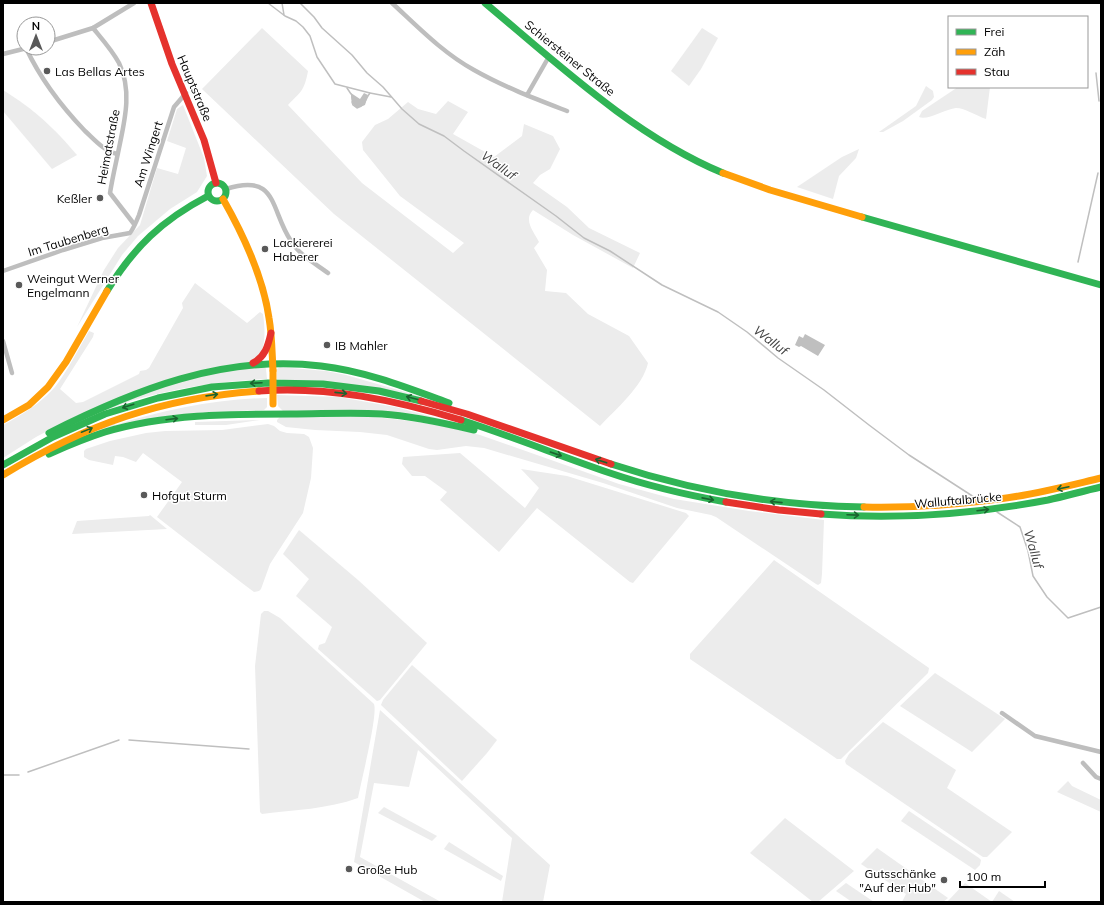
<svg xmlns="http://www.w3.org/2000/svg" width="1104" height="905" font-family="Mulish,sans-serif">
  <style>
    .green { fill: #ececec }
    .water { fill: #bfbfbf }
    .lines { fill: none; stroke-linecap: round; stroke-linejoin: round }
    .stream { stroke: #bfbfbf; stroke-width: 1.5 }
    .street { stroke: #bebebe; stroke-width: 4.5 }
    .fast { stroke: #30b455; stroke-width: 7 }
    .slow { stroke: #ff9f0a; stroke-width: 7 }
    .jam { stroke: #e5322d; stroke-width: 7 }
    .slow-bridge { stroke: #ff9f0a; stroke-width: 7 }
    .oneway { stroke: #1a632f }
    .poi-dot { fill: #595959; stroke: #fff; stroke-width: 1.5 }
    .labels { text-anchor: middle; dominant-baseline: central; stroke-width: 3; stroke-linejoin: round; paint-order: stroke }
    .street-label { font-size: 12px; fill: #000; stroke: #fff }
    .poi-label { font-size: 12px; fill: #000; stroke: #fff; text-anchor: start }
    .water-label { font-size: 13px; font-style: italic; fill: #444; stroke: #fff }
  </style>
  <rect width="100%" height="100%" fill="#fff"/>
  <g class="green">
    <path d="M262,28L308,71C304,92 301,91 288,105L362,183L453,253L464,243L400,196L363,150L362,142L375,125L388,119L408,102L418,109L436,114L448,101L468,112L453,134L494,157L522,136L524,124L553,136L560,149L550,169L540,175L533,183L567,207L589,228L640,253L633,268L573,235L533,210C523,220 534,232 539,242L534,248L547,270L545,291L566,293L588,314L629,336L648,363C643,386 616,409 600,426L334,214L202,89Z"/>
    <polygon points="702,28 718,38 701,69 689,86 671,71"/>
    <polygon points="926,86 933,91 934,97 932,100 903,121 883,132 879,132 916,106"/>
    <path d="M958,87H990L986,119C977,116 965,108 956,108C945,109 927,121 919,117L922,111Z"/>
    <path d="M3,90C35,110 53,127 77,155L52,169L3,111Z"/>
    <polygon points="183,105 204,158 207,176 197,192 170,209 138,236 122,255 77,327 104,270 118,248 140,225 157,168 178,174 186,148 167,141 177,109"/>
    <polygon points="859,149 856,158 839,176 833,199 797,187 842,157"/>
    <path d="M195,283L247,323L260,312L263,314C265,329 267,349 255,361L211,369L76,416L36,437L3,458V425C22,415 41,403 55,387C67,372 79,348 89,331L94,333L93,337L60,389L76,403L83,402L139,374L140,371L146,370L149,368L183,308L182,303Z"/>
    <path d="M265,367L266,369L267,379C222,381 177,388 134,400C119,405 105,411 90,416C134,397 178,379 225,371C238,368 252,368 265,367Z"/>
    <polygon points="280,367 326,371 346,375 426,398 277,379 277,369"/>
    <polygon points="277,395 339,397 395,407 449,421 283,411 278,406"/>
    <path d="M267,398V407L264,410L211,412L76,440L114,423L115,425C164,410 215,399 267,398Z"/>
    <path d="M360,416C401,419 441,424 480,435L619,484L674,499L749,511L824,520L822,574L821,583L818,585L816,584L716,517L711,515L677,508L603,483L484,448L466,446L437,450L429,449L387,435L360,432L315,430L286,427L277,422V420L280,417Z"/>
    <polygon points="260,420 226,425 195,425 195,422"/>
    <polygon points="268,424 274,426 280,431 287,433 304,434 309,437 313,448 311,478 303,513 270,564 261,589 259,591 254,592 242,583 157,517 182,482 143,453 136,462 123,457 115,456 113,465 89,460 84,457 84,451 86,449 110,441 146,433 165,431 222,430"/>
    <polygon points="460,453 525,508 539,488 521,469 567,476 686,513 689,516 633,583 630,582 537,508 499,552 440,500 447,492 425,476 412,476 402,464 403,457"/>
    <polygon points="150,515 167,529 72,534 77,521 149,516"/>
    <polygon points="299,530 358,580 427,643 380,700 377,701 318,649 319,645 325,643 332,627 296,596 309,579 283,554"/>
    <polygon points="774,560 929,668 928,673 841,759 837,759 827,752 690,659 690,654"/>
    <path d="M264,611H268L280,618L374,704C378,715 361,782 358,798C328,809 294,810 262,814L260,812L255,666L261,614Z"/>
    <polygon points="412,665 497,740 487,753 462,781 381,705 383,700"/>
    <polygon points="935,673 1005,719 972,752 900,706"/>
    <polygon points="380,710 550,865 543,902 502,902 512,838 418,750 409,787 374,783 360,857 441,902 425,902 354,862"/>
    <polygon points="883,722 956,770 947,788 1012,832 987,857 983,857 980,855 846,764 845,761 849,754"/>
    <polygon points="1068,781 1072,786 1101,800 1101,812 1057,792"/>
    <polygon points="384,807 437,836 432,841 378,813"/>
    <polygon points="909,811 979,858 981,860 980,865 975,870 901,821"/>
    <polygon points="785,818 854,871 818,902 813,902 750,853"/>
    <polygon points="449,842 503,876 501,881 444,849"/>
    <polygon points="877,848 948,898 943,902 902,902 906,894 861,864"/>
    <polygon points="846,883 874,902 852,902 836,891"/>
    <polygon points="965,883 992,902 999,891 1015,902 947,902"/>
  </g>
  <g class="water">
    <path d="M351,93L360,99L364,93L368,95L365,105L357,108C351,104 351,100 351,93Z"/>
    <polygon points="805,334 825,345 818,356 801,346 799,347 795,345 799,336 803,338"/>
  </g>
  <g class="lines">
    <g class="stream">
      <polyline points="268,3 285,16 296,21 303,27 310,36 317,57 335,84 370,93 391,97"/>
      <polyline points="282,3 284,15"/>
      <polyline points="300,3 314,17 322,28 352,55 367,73 383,87 402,109 419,124 444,136 464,151 556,216 584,238 610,251 662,285 718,312 747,332 778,358 824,390 869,425 909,455 977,499"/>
      <polyline points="1096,73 1099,101"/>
      <polyline points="347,88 351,94"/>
      <path d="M352,102L353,105L357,108C367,105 364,100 370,93"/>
      <polyline points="1078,262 1098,173"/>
      <polyline points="997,512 1020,527 1028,551 1033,576 1047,597 1068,618 1101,607"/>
      <polyline points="129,740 249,749"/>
      <polyline points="28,772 119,740"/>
      <polyline points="3,775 19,775"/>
    </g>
    <g class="street">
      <path d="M392,3C418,27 443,53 474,70C504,87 536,99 567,111"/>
      <path d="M93,28C102,39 112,50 119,63C133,92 124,123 118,153C115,167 112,180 110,193L134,224"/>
      <polyline points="48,42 93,28 134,3"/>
      <path d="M26,48C41,80 61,106 85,131C95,140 104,151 117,154"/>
      <polyline points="3,54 27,48"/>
      <polyline points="527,95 547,60"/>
      <path d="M226,189C278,172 270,210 291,241C299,255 316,264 328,273"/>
      <path d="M3,271L63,250L102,238L130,233C133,229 137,220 139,215L174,107L186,93"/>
      <polyline points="3,341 12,373"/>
      <polyline points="1002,713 1035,736 1101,752"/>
      <polyline points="1083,763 1096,777 1101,779"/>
    </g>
    <g class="fast">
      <path d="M485,3C558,64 634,136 723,173"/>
      <circle cx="217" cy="192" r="9"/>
      <polyline points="862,217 1101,285"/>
      <path d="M107,291C134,247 162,220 208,196"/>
      <path d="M461,420C511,436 560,456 610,473C648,486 687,495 726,502"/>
      <path d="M49,433C134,390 224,354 321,366C365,371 408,388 449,403"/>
      <path d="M49,454C67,446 86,438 105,432C165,414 229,414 291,414C321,414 352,412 382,414C413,416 444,423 474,430"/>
      <path d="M611,464C693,491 778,506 864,507"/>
      <polyline points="3,465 53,437 105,414 158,398 212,387 268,383 323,384 379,391 421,401"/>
      <path d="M821,514C896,520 974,514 1048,500C1066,496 1083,491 1101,487"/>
    </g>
    <g class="slow">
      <polyline points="723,173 770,190 862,217"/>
      <path d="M223,199C244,236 263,276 269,318C272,335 272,353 273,370"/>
      <polyline points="3,420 29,405 48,387 66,362 107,291"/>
      <path d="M3,475C87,424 161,398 259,391"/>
      <path d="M864,507C909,508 954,505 999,499C1033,495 1067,486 1101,478"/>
    </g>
    <g class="jam">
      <polyline points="151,3 172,64 204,140 216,183"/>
      <path d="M253,363C265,357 268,346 271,333"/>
      <path d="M259,391C328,386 395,400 461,420"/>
      <polyline points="421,401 467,414 611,464"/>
      <polyline points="726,502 779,510 821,514"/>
    </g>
    <polyline class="slow-bridge" points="273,371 273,404"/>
  </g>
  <defs><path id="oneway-shaft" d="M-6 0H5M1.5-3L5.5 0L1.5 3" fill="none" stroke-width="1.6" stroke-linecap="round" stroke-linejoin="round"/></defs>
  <g class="oneway">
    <use href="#oneway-shaft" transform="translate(256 383) rotate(177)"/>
    <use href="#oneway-shaft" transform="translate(341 393) rotate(6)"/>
    <use href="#oneway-shaft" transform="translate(212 395) rotate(-8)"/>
    <use href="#oneway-shaft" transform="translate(412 398) rotate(-165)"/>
    <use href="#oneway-shaft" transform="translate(128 406) rotate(162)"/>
    <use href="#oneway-shaft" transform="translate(172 419) rotate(-7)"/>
    <use href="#oneway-shaft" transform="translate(87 430) rotate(-22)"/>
    <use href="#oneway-shaft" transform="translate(556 454) rotate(19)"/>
    <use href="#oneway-shaft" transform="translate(601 461) rotate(-162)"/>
    <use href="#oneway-shaft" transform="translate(1063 488) rotate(168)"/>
    <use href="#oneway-shaft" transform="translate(708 499) rotate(11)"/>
    <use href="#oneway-shaft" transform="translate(776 502) rotate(-174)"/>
    <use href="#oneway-shaft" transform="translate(983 510) rotate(-7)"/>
    <use href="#oneway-shaft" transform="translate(853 515) rotate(2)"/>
  </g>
  <g class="poi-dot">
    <circle cx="47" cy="71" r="4"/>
    <circle cx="100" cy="198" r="4"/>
    <circle cx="265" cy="249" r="4"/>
    <circle cx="19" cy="285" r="4"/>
    <circle cx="327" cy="345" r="4"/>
    <circle cx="144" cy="495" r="4"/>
    <circle cx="349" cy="869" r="4"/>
    <circle cx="944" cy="880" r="4"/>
  </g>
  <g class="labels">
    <g class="street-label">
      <text transform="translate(570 58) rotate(39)">Schiersteiner Straße</text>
      <text transform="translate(195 88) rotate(67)">Hauptstraße</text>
      <text transform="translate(108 147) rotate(-79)">Heimatstraße</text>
      <text transform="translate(148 154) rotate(-72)">Am Wingert</text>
      <text transform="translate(68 240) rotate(-17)">Im Taubenberg</text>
      <text transform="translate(958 500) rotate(-5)">Walluftalbrücke</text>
    </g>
    <g class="poi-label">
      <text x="55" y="71">Las Bellas Artes</text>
      <text x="92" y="198" text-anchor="end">Keßler</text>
      <text x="273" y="242">Lackiererei<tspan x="273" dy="14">Haberer</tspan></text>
      <text x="27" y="278">Weingut Werner<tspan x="27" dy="14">Engelmann</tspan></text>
      <text x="335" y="345">IB Mahler</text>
      <text x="152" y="495">Hofgut Sturm</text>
      <text x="357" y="869">Große Hub</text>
      <text x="936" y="873" text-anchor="end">Gutsschänke<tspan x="936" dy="14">"Auf der Hub"</tspan></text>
    </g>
    <g class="water-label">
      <text transform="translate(499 165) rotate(36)">Walluf</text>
      <text transform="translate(771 340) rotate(37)">Walluf</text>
      <text transform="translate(1034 549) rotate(74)">Walluf</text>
    </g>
  </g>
  <rect width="1104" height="905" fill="none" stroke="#000000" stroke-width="8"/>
  <rect x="948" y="16" width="140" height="72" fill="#ffffff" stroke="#999999"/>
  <rect x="956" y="29" width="20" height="6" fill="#30b455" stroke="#999999"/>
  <text x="984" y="36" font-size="12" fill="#000000">Frei</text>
  <rect x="956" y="49" width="20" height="6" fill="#ff9f0a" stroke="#999999"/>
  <text x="984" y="56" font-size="12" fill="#000000">Zäh</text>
  <rect x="956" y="69" width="20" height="6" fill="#e5322d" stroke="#999999"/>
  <text x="984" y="76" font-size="12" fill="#000000">Stau</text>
  <g transform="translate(36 36)"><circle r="19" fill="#ffffff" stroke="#999999"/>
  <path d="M0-3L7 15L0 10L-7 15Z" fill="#595959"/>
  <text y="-6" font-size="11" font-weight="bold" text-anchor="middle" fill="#000000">N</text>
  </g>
  <path d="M960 881v6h85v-6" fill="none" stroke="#000000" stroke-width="2"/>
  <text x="966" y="881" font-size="12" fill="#000000" stroke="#ffffff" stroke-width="3" paint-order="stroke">100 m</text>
</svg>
